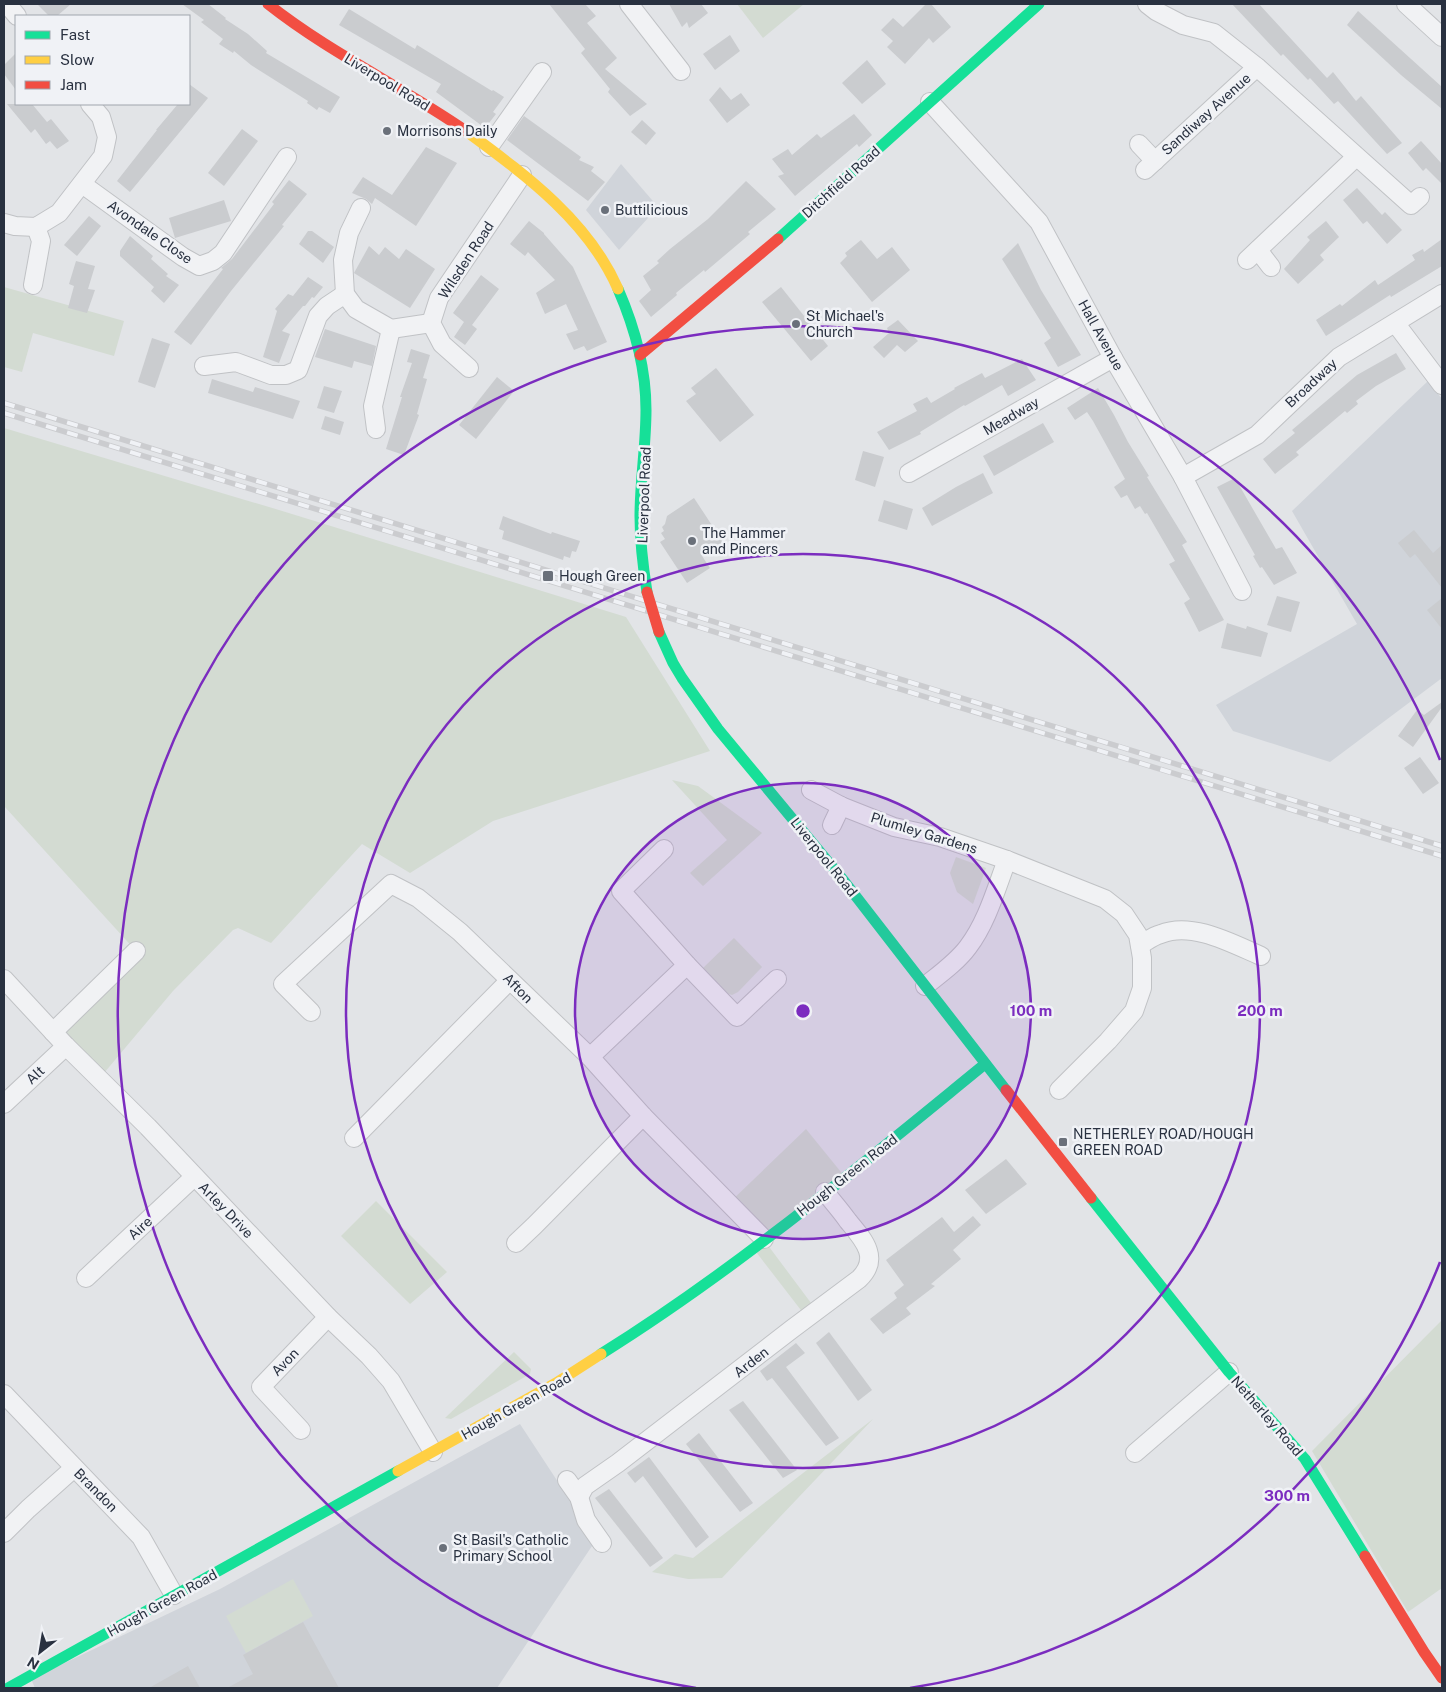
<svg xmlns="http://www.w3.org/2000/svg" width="1446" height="1692" font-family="'Public Sans',sans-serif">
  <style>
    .built { fill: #d0d4da }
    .green { fill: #d3dbd2 }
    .building { fill: #cacccf }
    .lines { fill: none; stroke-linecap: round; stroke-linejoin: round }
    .street-casing { stroke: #c0c2c5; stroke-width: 20 }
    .street { stroke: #f1f2f4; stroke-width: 18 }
    .fast { stroke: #16e098; stroke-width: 11 }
    .slow { stroke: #ffcf43; stroke-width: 11 }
    .jam { stroke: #f24e42; stroke-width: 11 }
    .rail-casing { stroke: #cbcccf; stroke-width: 5.5 }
    .rail { stroke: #f0f2f6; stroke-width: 4; stroke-dasharray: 11; stroke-linecap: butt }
    .jam-bridge { stroke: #f24e42; stroke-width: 11 }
    .ring { fill: none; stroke: #7b2cbf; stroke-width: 2.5 }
    .poi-dot { fill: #6a707a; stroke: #f0f2f6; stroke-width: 2 }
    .labels { text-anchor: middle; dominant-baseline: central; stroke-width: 5; stroke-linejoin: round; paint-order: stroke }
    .street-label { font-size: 14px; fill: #293140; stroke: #f0f2f6 }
    .poi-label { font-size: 14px; fill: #293140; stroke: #f0f2f6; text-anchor: start }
    .centre { fill: #7b2cbf; stroke: #f0f2f6; stroke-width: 2.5 }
    .ring-label { font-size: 15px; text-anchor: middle; font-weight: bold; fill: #7b2cbf; stroke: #f0f2f6; stroke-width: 5; stroke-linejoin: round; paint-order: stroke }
  </style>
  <rect width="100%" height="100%" fill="#e2e4e7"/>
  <g class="built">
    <polygon points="621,164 658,207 619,250 586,210"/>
    <polygon points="1428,381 1442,399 1442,678 1330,762 1233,731 1216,705 1357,624 1292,511"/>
    <polygon points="520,1424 596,1540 497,1688 35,1688 31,1679 220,1589"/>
  </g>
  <g class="green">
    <polygon points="737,4 804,4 763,38"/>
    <polygon points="4,287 124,321 114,356 33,333 22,372 4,367"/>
    <polygon points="4,428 279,510 626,617 710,751 493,821 410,873 362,844 271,943 238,928 233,930 173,991 99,1079 53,1032 136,951 4,806"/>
    <polygon points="672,780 698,786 762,833 703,886 690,873 727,840"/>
    <polygon points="956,857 986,868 973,904 957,892 950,873"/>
    <polygon points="734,938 762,967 738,992 732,995 726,993 703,968"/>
    <polygon points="806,1129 845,1177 764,1240 817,1311 807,1318 753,1248 763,1240 728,1204"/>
    <polygon points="376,1201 447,1272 410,1304 341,1236"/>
    <polygon points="1442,1320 1442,1588 1408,1612 1312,1451"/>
    <polygon points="514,1352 531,1369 530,1374 451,1419 445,1418"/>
    <polygon points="873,1419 722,1578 688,1579 652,1572 675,1554 693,1558"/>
    <polygon points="293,1579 313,1616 246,1653 226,1616"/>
  </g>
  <g class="building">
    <polygon points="37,4 71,4 57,16 49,16"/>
    <polygon points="182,4 208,4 226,18 225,19 248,34 267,51 266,53 340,97 330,113 319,107 317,110 307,103 308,101 251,65 234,51 233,53 219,44 223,39 201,22 204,20"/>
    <polygon points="549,4 585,4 596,16 587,23 617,58 605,69 647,104 630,116 608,92 610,89 581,53 585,49"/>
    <polygon points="669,4 701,4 708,13 689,28 687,22 682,27"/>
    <polygon points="926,4 931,4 951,27 933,43 929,38 905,64 887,47 893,41 881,30 893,18 903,27"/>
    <polygon points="1232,4 1259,4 1327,78 1333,72 1356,101 1361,96 1402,143 1387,154 1338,101 1334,104 1310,78 1308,80 1283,54 1281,56"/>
    <polygon points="349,9 415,49 417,45 492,91 493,90 504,97 493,112 496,114 485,128 436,92 441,84 339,25"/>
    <polygon points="1358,11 1442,87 1442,109 1401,75 1347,25"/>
    <polygon points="730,35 740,51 715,70 703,54"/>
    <polygon points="16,53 16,90 4,74 4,65"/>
    <polygon points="867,60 886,84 862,104 842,83"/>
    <polygon points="189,84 208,98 130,192 117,181 157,130 156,130 178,104 189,104"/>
    <polygon points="720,87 731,100 741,93 750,105 727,123 709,100"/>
    <polygon points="7,104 32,104 47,122 51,119 69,141 57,149 50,141 46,144 35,129 31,133"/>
    <polygon points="854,114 872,135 859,147 857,144 795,196 778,176 784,174 772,159 788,149 792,155 817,134 821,138"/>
    <polygon points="524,116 581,157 579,160 594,167 591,171 605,182 588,201 507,140"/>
    <polygon points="642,120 656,133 646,145 631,132"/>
    <polygon points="242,129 258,141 224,186 208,173"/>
    <polygon points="1421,141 1442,164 1442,184 1426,168 1423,171 1408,153"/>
    <polygon points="426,147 457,163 416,226 375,198 372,204 366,199 352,193 363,177 392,195"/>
    <polygon points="289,180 307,194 282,225 284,226 231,291 191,345 174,332 223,269 221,268 232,259 274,204 272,202"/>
    <polygon points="746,181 776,209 748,232 750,234 705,272 704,270 676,293 677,295 651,317 639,301 651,290 643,276 659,263 657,261 670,249 708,219"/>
    <polygon points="1357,188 1382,215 1385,212 1402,230 1387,244 1367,221 1363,224 1343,200"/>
    <polygon points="224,200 231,221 175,238 169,218"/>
    <polygon points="89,216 101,226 77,256 64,245"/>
    <polygon points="529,221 544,233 544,234 573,267 607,342 587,351 584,346 574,350 566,334 578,330 566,304 545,314 536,293 555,280 528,252 525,256 510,244"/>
    <polygon points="1326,221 1339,237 1320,255 1324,260 1298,284 1284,269 1310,240 1307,237"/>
    <polygon points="308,231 312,231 334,247 323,263 299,244"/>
    <polygon points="130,236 153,256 151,259 168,274 166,276 179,285 164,303 151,291 154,287 120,256 120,251"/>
    <polygon points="1442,239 1442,266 1391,297 1390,295 1326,336 1316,320 1340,304 1342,306 1375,280 1378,285 1415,260 1412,255 1423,249 1424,252"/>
    <polygon points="861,240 877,259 892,247 910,270 872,302 840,263 847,256 845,253"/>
    <polygon points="1018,243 1041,290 1081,355 1058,367 1044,343 1051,338 1002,259"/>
    <polygon points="369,246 379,255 385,247 399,259 406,249 435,269 410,308 354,273"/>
    <polygon points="76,261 95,266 88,289 95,290 87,313 68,308 74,286 69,284"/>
    <polygon points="481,275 499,289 472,325 477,329 465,345 454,337 464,322 453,313"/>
    <polygon points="308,277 323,287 314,298 312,297 305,306 303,306 282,331 290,334 279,363 263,357 277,311 275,309 288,294 293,296"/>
    <polygon points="781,287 828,346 811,361 762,302"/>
    <polygon points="898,320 918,341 905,352 897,345 884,358 873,347 889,333 887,328"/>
    <polygon points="325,329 376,346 372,366 354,361 352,368 315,357"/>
    <polygon points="152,338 170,344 155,388 138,382"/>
    <polygon points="411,349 430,355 423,378 427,379 417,414 419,415 404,455 386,449 402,397 400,397 412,363 407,362"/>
    <polygon points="1396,353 1406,369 1376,386 1356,401 1358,404 1347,413 1345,411 1296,452 1299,455 1275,474 1263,459 1295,433 1292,430 1357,375"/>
    <polygon points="1022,359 1036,380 1008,396 1002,385 965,406 964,405 920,432 921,434 889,450 877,432 917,411 913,404 927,397 931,403 955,389 954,388 982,373 985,378"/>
    <polygon points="716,368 754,415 720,442 686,401 696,394 691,388"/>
    <polygon points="497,377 514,391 476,439 459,425"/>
    <polygon points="212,379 253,392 255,387 300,401 293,419 208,393"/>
    <polygon points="324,386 342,391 334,413 317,408"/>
    <polygon points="1098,388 1114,415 1128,442 1149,476 1147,477 1187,542 1182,545 1224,620 1199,632 1184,603 1190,599 1169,564 1175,561 1147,513 1145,514 1140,506 1135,509 1127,495 1121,498 1114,487 1125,479 1093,421 1087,412 1075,420 1067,408"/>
    <polygon points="325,416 344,422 340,435 321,429"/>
    <polygon points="1043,423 1054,442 994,476 983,456"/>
    <polygon points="863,451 884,457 875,487 855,480"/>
    <polygon points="983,473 993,493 932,526 922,508 956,487"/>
    <polygon points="1235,478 1276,549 1282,547 1297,573 1274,585 1262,567 1260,568 1253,556 1255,555 1217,487"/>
    <polygon points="694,498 723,542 702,556 710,568 687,583 660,542 665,539 661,533 664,531 662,527 665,524 667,516"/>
    <polygon points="884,500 913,509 907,530 878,521"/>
    <polygon points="503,516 551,534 552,532 580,541 576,552 572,551 570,558 564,556 563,560 502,539 504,531 499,529"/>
    <polygon points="1414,530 1433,553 1442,545 1442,588 1415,554 1410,558 1398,543"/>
    <polygon points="1277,596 1300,602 1291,632 1267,625"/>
    <polygon points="1442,598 1442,629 1427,610"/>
    <polygon points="1227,623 1246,629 1247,626 1268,633 1261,657 1221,648"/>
    <polygon points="1442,702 1442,707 1413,747 1398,736 1417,710 1424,715"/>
    <polygon points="1420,757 1439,783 1423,794 1404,768"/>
    <polygon points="1006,1159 1027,1184 986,1214 965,1190"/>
    <polygon points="973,1216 981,1225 953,1250 961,1259 931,1284 935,1286 906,1308 911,1314 883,1334 870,1319 897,1298 894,1293 904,1285 886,1260 942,1217 954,1232"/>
    <polygon points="829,1332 872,1390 858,1401 816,1343"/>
    <polygon points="796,1343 805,1353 786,1367 839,1438 826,1446 772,1378 767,1381 760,1371"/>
    <polygon points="743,1401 797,1470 783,1478 729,1410"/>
    <polygon points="699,1433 753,1503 740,1512 686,1444"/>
    <polygon points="649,1457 709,1537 696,1548 643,1476 635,1483 627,1473"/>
    <polygon points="609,1489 663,1558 650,1567 595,1498"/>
    <polygon points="303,1622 339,1688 227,1688 253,1674 243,1655"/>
    <polygon points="188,1666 200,1688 149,1688"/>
  </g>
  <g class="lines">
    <defs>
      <g id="street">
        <polyline points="7,4 17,16"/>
        <polyline points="629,4 681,71"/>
        <polyline points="1147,4 1156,11 1183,25 1214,33 1257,67 1411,205 1420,197"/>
        <polyline points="1406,4 1442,37"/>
        <polyline points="930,102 1039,222 1113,358 1183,477 1242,591"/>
        <polyline points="1139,144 1155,161"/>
        <polyline points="489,147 542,72"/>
        <polyline points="1145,170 1257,67"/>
        <polyline points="82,184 183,257 199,266 213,261 223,253 287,157"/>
        <polyline points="361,208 349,233 343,260 345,294 356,309 391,329 431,323"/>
        <polyline points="4,223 15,226 36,227 59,213 103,156 107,137 101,117 90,104"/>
        <polyline points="1258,250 1271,267"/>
        <polyline points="1247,260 1356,157"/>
        <polyline points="33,285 41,241 36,227"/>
        <polyline points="1396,324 1442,385"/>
        <polyline points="204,366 236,362 271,375 286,375 298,370 318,316 327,306 345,294"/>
        <polyline points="469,368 442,344 431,323 439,298 522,175"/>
        <polyline points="376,429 373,406 391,329"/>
        <polyline points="909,473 1113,358"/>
        <polyline points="1183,477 1257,435 1339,357 1442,294"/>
        <polyline points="811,790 841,806 894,827 940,837 1007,860 1105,899 1124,914 1138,935 1142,958 1142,988 1134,1011 1108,1041 1059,1090"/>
        <polyline points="832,825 841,806"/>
        <polyline points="664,849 621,891 687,965 737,1017 777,979"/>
        <path d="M1140,945C1147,941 1153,936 1161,934C1192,921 1233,944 1261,956"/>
        <polyline points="4,979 66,1046 148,1127 328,1317 369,1356 391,1381 433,1452"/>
        <path d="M925,986C940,974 957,962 968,947C987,922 996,889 1007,860"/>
        <polyline points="311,1012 283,984 391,884 418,898 460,932 590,1057 643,1116 764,1239"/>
        <polyline points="53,1032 136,951"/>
        <polyline points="590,1057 687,965"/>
        <polyline points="4,1104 66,1046"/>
        <polyline points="354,1138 509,981"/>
        <polyline points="516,1243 534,1226 643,1116"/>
        <polyline points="86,1278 194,1177"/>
        <polyline points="4,1394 141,1537 174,1595"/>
        <polyline points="301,1430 261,1387 328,1317"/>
        <polyline points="1135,1453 1229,1372"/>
        <polyline points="567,1480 579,1497 586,1520 602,1543"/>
        <path d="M579,1497L585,1486L618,1463L792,1329L859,1279C881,1258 863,1239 848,1221C841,1211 833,1202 825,1192"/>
        <polyline points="4,1533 28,1509 74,1468"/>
      </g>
    </defs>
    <use href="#street" class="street-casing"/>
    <use href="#street" class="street"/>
    <g class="fast">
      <polyline points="778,239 1039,4"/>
      <path d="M618,289C635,328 646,368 646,410C646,446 640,481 640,516C640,542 643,567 647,592"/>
      <polyline points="659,632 673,663 682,678 718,729 844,881 1006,1090"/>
      <polyline points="1091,1198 1229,1372 1305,1459 1365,1556"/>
      <path d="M601,1354C737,1269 861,1165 985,1064"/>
      <polyline points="8,1688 398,1471"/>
    </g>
    <g class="slow">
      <path d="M466,131C524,174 588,220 618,289"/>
      <polyline points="398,1471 556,1383 601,1354"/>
    </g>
    <g class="jam">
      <path d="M268,4C330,53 401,86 466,131"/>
      <polyline points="640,355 778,239"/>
      <polyline points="1006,1090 1091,1198"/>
      <polyline points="1365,1556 1424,1652 1442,1678"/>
    </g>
    <defs>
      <g id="rail">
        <polyline points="4,403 1442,846"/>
        <polyline points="4,413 1442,856"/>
      </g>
    </defs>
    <use href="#rail" class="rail-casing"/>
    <use href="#rail" class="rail"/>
    <polyline class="jam-bridge" points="647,592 659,632"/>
  </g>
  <circle cx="803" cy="1011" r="228" fill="#7b2cbf" fill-opacity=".12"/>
  <g class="ring">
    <circle cx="803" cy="1011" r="228"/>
    <circle cx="803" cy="1011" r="457"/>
    <path d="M1440 1262A685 685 0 0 1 910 1688M696 1688A685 685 0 1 1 1440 760"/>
  </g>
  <g class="poi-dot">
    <circle cx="387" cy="131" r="5"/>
    <circle cx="605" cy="210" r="5"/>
    <circle cx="796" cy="324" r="5"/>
    <circle cx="692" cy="541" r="5"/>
    <rect x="542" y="570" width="12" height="12" rx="2.5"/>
    <rect x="1058" y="1137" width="10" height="10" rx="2.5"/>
    <circle cx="443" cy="1548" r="5"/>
  </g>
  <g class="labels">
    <g class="street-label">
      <text transform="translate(387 82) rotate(31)">Liverpool Road</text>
      <text transform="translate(1206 114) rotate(-42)">Sandiway Avenue</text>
      <text transform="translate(841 182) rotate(-42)">Ditchfield Road</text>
      <text transform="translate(150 232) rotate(35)">Avondale Close</text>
      <text transform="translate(466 260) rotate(-57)">Wilsden Road</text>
      <text transform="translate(1101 335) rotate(61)">Hall Avenue</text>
      <text transform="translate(1311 383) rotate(-43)">Broadway</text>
      <text transform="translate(1011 416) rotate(-30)">Meadway</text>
      <text transform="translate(644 495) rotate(-88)">Liverpool Road</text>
      <text transform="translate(924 833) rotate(17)">Plumley Gardens</text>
      <text transform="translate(824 857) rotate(51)">Liverpool Road</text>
      <text transform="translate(518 988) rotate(45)">Afton</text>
      <text transform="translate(35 1075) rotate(-43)">Alt</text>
      <text transform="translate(847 1175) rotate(-38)">Hough Green Road</text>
      <text transform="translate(226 1210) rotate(46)">Arley Drive</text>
      <text transform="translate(140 1228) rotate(-43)">Aire</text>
      <text transform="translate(285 1362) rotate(-46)">Avon</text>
      <text transform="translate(751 1362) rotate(-38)">Arden</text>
      <text transform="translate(516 1406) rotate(-29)">Hough Green Road</text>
      <text transform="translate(1267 1416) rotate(49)">Netherley Road</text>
      <text transform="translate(96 1490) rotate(45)">Brandon</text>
      <text transform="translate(162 1603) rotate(-29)">Hough Green Road</text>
    </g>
    <g class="poi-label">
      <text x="397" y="131">Morrisons Daily</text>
      <text x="615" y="210">Buttilicious</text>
      <text x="806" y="316">St Michael's<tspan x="806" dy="16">Church</tspan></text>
      <text x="702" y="533">The Hammer<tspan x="702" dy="16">and Pincers</tspan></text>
      <text x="559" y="576">Hough Green</text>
      <text x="1073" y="1134">NETHERLEY ROAD/HOUGH<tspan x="1073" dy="16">GREEN ROAD</tspan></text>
      <text x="453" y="1540">St Basil's Catholic<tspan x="453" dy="16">Primary School</tspan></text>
    </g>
  </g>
  <circle cx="803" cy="1011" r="8" class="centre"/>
  <g class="ring-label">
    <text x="1031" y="1016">100 m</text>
    <text x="1260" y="1016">200 m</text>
    <text x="1287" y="1501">300 m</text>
  </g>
  <rect width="1446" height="1692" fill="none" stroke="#293140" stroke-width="10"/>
  <rect x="15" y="15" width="175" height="90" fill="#f0f2f6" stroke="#a0a5ad"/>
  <rect x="25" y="31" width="25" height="8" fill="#16e098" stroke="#a0a5ad"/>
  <text x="60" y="40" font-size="15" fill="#293140">Fast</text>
  <rect x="25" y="56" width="25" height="8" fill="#ffcf43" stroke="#a0a5ad"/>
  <text x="60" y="65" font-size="15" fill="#293140">Slow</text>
  <rect x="25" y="81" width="25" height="8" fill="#f24e42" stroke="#a0a5ad"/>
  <text x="60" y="90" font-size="15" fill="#293140">Jam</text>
  <g transform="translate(40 1652) rotate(211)" stroke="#f0f2f6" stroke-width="4" paint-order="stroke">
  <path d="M0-4L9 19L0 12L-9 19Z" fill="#293140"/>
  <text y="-8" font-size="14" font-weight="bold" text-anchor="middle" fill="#293140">N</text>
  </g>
</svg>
